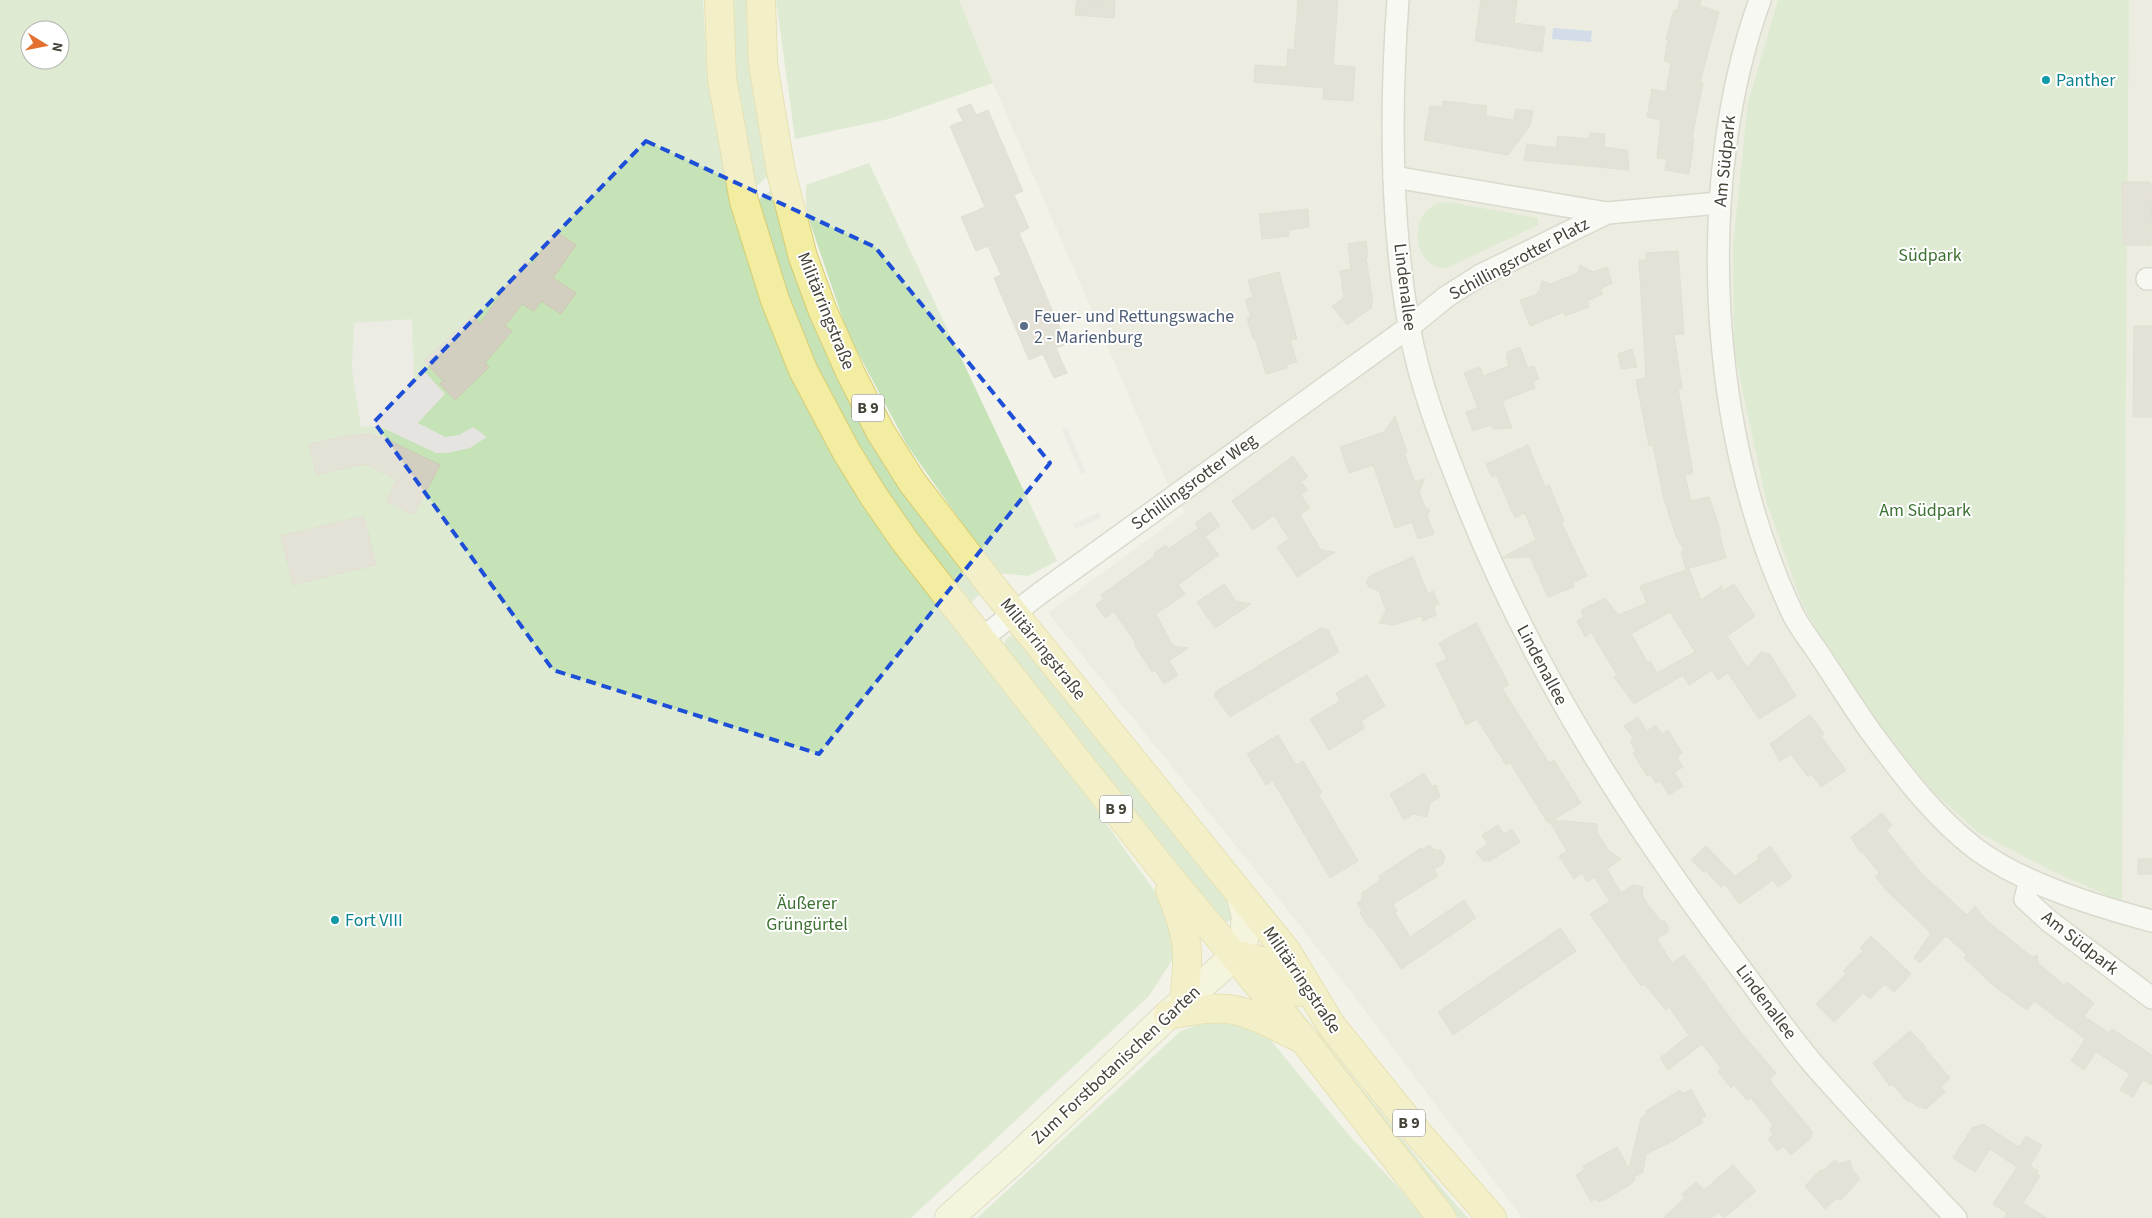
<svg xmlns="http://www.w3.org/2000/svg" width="2152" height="1218" font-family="'Source Sans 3',sans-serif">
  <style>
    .residential { fill: #e6e5d8 }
    .green { fill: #c6e2b7; fill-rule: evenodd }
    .parking { fill: #e5e4e0 }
    .water { fill: #acc4e9 }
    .building { fill: #d3cfc0; stroke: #cdc8b4; fill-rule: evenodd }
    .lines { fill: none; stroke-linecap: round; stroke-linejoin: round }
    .street-casing { stroke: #bdbbad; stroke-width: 24 }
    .secondary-casing { stroke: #c7c49a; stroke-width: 30 }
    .primary-casing { stroke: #d7cd73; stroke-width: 30 }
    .street { stroke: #fff; stroke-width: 21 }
    .secondary { stroke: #f9f7cd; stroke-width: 28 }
    .primary { stroke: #f3eda2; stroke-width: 28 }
    .marked { fill: none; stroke: #1d4ed8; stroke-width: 4; stroke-dasharray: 10 6; stroke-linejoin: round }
    .culture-dot { fill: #0f9aa8; stroke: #fff; stroke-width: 2 }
    .service-dot { fill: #5c6f8a; stroke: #fff; stroke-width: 2 }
    .labels { text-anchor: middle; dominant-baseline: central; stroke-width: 4; stroke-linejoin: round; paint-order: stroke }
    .shield { fill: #fff; stroke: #7e7b74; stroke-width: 1 }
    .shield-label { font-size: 16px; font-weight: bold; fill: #464338 }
    .culture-label { font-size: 18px; fill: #0d838f; stroke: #fff; text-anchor: start }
    .street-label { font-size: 18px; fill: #464338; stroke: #fff }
    .park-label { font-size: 18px; fill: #3d7132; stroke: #fff }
    .service-label { font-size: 18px; fill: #4e5e75; stroke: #fff; text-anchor: start }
  </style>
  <rect width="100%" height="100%" fill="#f3f2e9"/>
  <polygon class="residential" points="959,0 2152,0 2152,1218 1522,1218 1298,923 1048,613 1185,512 1165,479 993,83"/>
  <g class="green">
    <path d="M0,0H703L708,85L742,239L769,321L1027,714L1154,890L1172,919L1178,951L1149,996L911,1218H0ZM30,30H60V60H30Z"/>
    <polygon points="729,0 750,0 771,173 754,189 735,85"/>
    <polygon points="776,0 959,0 993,83 889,119 795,139"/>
    <polygon points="1778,0 2129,0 2122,902 2052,871 1979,833 1934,793 1857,699 1802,604 1766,500 1734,351 1733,244 1748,102"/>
    <polygon points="869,163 1057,561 1028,576 997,573 907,445 848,334 806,211 806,185"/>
    <path d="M775,187L793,258L985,590L970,603C900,515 835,423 794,317C779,279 769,239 757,201Z"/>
    <path d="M1448,202L1538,218V225L1447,268C1411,271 1404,204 1448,202Z"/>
    <polygon points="1015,635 1231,901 1234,921 1223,922 1005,647 1005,641 1009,636"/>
    <polygon points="1267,970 1439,1185 1468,1218 1459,1218 1317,1040"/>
    <polygon points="1208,1021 1224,1022 1264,1032 1348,1134 1399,1188 1424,1218 977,1218 1181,1031"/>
  </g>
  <g class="parking">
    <polygon points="412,319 414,381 425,372 445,394 418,423 445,437 459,435 473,427 487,437 470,448 448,453 436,453 385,429 369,426 361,427 352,369 354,323"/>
    <polygon points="1067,428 1086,472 1081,474 1062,430"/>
    <polygon points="1099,512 1101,518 1075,529 1072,524"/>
  </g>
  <polygon class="water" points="1553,28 1592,31 1591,42 1552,39"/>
  <g class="building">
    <polygon points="1077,0 1115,1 1114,18 1075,15"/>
    <polygon points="1298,0 1338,0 1333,65 1355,67 1353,101 1323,99 1324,88 1254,82 1255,65 1287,67 1288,49 1294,50"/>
    <polygon points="1481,0 1517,0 1514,23 1545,27 1542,52 1475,41"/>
    <polygon points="1680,0 1701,0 1700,6 1719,12 1700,82 1703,83 1692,138 1694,139 1689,174 1665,170 1667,159 1657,158 1661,120 1647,117 1652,89 1666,92 1671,63 1664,61 1668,40 1666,39 1674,10 1677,10"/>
    <polygon points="1443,101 1487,106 1485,116 1514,120 1516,109 1533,111 1530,126 1508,155 1424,140 1430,106 1442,107"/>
    <polygon points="971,104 976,115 988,110 1023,191 1014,195 1029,228 1019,233 1067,344 1056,348 1067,373 1054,378 1043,354 1029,360 994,278 1001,275 988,246 976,251 961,217 985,207 950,126 963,121 957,109"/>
    <polygon points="1590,133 1605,134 1604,147 1627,150 1629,170 1524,160 1527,144 1556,148 1558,136 1589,139"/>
    <polygon points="2122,182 2150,182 2152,186 2151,245 2123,245"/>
    <polygon points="1308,209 1309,227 1289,230 1289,236 1262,239 1259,214"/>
    <polygon points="555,231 576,245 553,278 576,293 561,314 541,301 534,311 522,304 505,326 512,331 485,363 489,367 455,400 440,384 443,381 424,361 473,315 480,324 525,260 532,265"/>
    <polygon points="1366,241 1368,257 1366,258 1373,302 1371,302 1372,307 1347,325 1332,306 1344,298 1340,271 1351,269 1348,244"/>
    <polygon points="1678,251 1684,334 1674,335 1682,388 1678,389 1693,473 1685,475 1691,501 1709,497 1721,532 1719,532 1726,558 1686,569 1681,552 1684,550 1676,536 1663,496 1653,445 1649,446 1636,380 1646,378 1639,260 1646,260 1646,253"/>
    <polygon points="1580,265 1593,272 1607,267 1612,283 1600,289 1603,294 1587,301 1589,307 1565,316 1564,312 1530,326 1520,300 1538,294 1537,292 1540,290 1542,281 1550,284 1578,273"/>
    <polygon points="1279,272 1297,339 1290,340 1297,362 1286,365 1287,368 1266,374 1255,338 1253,339 1247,318 1251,317 1245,300 1253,297 1248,280"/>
    <polygon points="2134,326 2152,326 2152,417 2133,417"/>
    <polygon points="1520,347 1528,368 1534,366 1539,379 1533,381 1535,388 1502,401 1512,428 1495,429 1490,425 1473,431 1466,412 1478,408 1464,373 1480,367 1483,376 1509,366 1506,357 1508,356 1507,352"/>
    <polygon points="1632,349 1637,367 1621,369 1618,354"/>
    <polygon points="1395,416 1407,452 1404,453 1415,482 1425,479 1419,491 1425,507 1430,510 1427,515 1434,534 1418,539 1412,522 1395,528 1373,465 1349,473 1340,447 1384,432"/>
    <polygon points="369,433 380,438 380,436 440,465 414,515 386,501 396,480 365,464 316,475 309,444 357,434 357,436"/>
    <polygon points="1528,445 1545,487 1549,485 1564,521 1561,522 1587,576 1573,583 1574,587 1548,597 1530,557 1503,558 1503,557 1536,540 1525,513 1515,518 1496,475 1492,477 1486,464"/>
    <polygon points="1293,456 1308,477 1301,482 1308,490 1301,495 1310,508 1300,515 1321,550 1335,552 1297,577 1277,547 1289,539 1274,515 1253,530 1232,501"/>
    <polygon points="1210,512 1220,526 1205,537 1195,523"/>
    <polygon points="364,516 376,565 293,585 281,536"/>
    <polygon points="1199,528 1219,555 1178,585 1185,594 1156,614 1173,646 1188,648 1169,661 1178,675 1164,684 1155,670 1152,672 1134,644 1136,643 1114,612 1105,618 1096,605 1104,599 1101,595 1155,556 1154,553 1166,545 1168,549"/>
    <polygon points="1413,557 1428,594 1433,591 1439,604 1434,606 1436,615 1423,621 1421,616 1394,625 1379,623 1386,611 1379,591 1369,587 1366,582 1370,576"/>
    <path d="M1689,569L1701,600L1722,586L1721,592L1734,584L1755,616L1727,636L1747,668L1761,652L1770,654L1796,696L1759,719L1728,673L1718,680L1712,670L1689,685L1683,675L1634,704L1614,677L1617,675L1591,632L1585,637L1577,621L1584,617L1581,610L1605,598L1618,615L1647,603L1640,586ZM1670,612L1695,652L1657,673L1650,661L1648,663L1631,634Z"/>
    <polygon points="1224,584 1236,601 1251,604 1215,628 1197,602"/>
    <polygon points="1476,623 1509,685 1502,688 1549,763 1554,760 1581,803 1553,820 1597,824 1597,832 1609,851 1621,859 1607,869 1621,893 1633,885 1643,887 1642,895 1648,905 1660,920 1665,921 1668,926 1668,932 1657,939 1672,963 1684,955 1740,1031 1776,1073 1770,1078 1772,1080 1770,1081 1812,1131 1811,1138 1791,1155 1783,1146 1777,1151 1768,1139 1773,1135 1770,1130 1773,1125 1751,1098 1747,1100 1734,1085 1731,1088 1718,1071 1721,1068 1702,1044 1668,1070 1660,1058 1689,1035 1669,1007 1666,1010 1644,984 1641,986 1590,914 1610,901 1594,877 1587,882 1582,873 1574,879 1559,856 1567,851 1550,822 1548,823 1510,763 1506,765 1477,719 1466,725 1436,664 1447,659 1439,643"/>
    <polygon points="1321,628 1328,630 1339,652 1230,717 1214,695 1216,694 1215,692"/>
    <polygon points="1367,675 1385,706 1361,721 1365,728 1329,750 1310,719 1340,701 1336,693"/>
    <polygon points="1810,715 1824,734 1821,736 1846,770 1821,787 1811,774 1808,777 1791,754 1780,761 1770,744"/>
    <polygon points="1638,717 1647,731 1656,725 1662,734 1668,730 1682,753 1677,757 1683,767 1674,772 1683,786 1669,795 1660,781 1656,783 1650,774 1647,776 1633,753 1636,751 1630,742 1634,739 1624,726"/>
    <polygon points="1278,735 1296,765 1303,761 1322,792 1318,794 1358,861 1330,878 1273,781 1266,785 1247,754"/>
    <polygon points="1424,773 1432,786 1436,785 1440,797 1430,803 1427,817 1413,814 1404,820 1390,794"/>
    <polygon points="1882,813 1892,825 1886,830 1921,873 1967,915 1975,906 1985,919 2032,957 2037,955 2038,963 2064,985 2067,982 2094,1003 2084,1016 2109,1033 2112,1029 2152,1055 2152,1085 2143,1080 2133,1097 2120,1090 2130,1074 2096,1052 2084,1070 2071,1061 2085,1039 2034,1001 2027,1010 1995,987 1964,958 1967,955 1946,936 1920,963 1914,958 1931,933 1885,889 1876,877 1879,873 1863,852 1860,852 1851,837"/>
    <polygon points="1498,825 1504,834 1512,829 1520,842 1490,861 1483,861 1476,852 1488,844 1482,835"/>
    <polygon points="1430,845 1434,850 1441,850 1445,857 1443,864 1434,869 1438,876 1393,904 1397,911 1395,913 1410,937 1464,900 1476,918 1401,969 1372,927 1370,928 1360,913 1362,911 1357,903 1362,900 1362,893 1381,879 1379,876 1421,848 1422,850"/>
    <polygon points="1706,846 1735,876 1759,859 1757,856 1770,846 1792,877 1778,887 1773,880 1739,904 1725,884 1721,887 1706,871 1704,873 1691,860"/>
    <rect x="2138" y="859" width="14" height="15"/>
    <polygon points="1560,928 1576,951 1453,1035 1438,1012"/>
    <polygon points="1871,936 1911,974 1894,992 1885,984 1870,999 1863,993 1834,1022 1816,1004 1846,974 1843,971 1863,951 1860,948"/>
    <polygon points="1910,1031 1926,1047 1925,1048 1950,1078 1941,1087 1945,1092 1926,1109 1915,1105 1911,1101 1907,1101 1893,1085 1889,1085 1873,1063"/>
    <polygon points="1691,1089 1706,1116 1701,1119 1703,1122 1671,1142 1646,1154 1643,1172 1634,1177 1635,1180 1631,1184 1608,1198 1598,1202 1596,1199 1591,1201 1576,1175 1585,1169 1583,1166 1617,1147 1629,1169 1641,1118 1647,1114 1646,1111 1680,1090 1682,1094"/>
    <polygon points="1983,1124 2019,1147 2026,1136 2042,1145 2030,1166 2038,1171 2037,1174 2040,1176 2023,1203 2047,1218 2004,1218 2007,1213 1993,1204 2017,1167 1990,1149 1975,1172 1953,1158 1972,1128"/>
    <polygon points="1835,1160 1839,1164 1850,1160 1852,1169 1860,1179 1841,1200 1836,1199 1825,1209 1805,1186 1820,1170 1824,1170"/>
    <polygon points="1733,1165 1756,1191 1724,1218 1718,1212 1711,1218 1663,1218 1685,1198 1682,1194 1696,1182 1704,1190"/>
  </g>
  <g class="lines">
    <defs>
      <g id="street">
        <path d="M1398,0C1390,108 1390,219 1409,326C1420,388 1444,447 1467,505C1534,672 1630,822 1738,965C1763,998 1787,1033 1814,1065C1860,1117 1908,1168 1956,1218"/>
        <path d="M1760,0C1694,183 1708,434 1791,610C1797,624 1806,635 1815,648C1834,676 1851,704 1871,732C1902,774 1934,817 1976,849C2023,884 2096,906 2152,921"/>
        <polyline points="1394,177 1607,213"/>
        <polyline points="2147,279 2152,279"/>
        <polyline points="981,639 1039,594 1409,327 1446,297 1479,276 1607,213 1719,203"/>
        <polyline points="2030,880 2025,899 2049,921 2152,998"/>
      </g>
      <polyline id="secondary" points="949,1218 1013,1161 1168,1015 1236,955 1244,939 1245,926 1246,916 1240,894"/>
      <g id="primary">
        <polyline points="719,0 722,79 744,201 775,300 803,370 846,451 873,495 904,540 953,603 1160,866 1304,1040 1442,1218"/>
        <polyline points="761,0 763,64 781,172 803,257 822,309 851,374 880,431 912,482 995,590 1287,952 1331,1025 1421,1137 1492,1218"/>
        <path d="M1170,891C1189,935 1190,953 1184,1000"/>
        <path d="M1236,955C1271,960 1275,968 1299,992"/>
        <path d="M1168,1015C1189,1011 1213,1006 1234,1010C1256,1014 1278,1028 1298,1037"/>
      </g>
    </defs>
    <use href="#street" class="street-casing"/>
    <use href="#secondary" class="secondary-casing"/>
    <use href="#primary" class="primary-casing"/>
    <use href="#street" class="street"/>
    <use href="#secondary" class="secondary"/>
    <use href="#primary" class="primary"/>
  </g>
  <path d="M0 0H2152V1218H0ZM646,141L875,247L1050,463L819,754L553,670L374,422Z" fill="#f3f2e9" fill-opacity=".55" fill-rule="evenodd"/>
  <path class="marked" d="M646,141L875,247L1050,463L819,754L553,670L374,422Z"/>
  <g class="culture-dot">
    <circle cx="2046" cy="80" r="5"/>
    <circle cx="335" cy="920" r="5"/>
  </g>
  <circle class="service-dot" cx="1024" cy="326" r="5"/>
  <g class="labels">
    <g class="shield">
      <rect x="852" y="394.5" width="32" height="27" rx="4"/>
      <rect x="1100" y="795.5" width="32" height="27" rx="4"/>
      <rect x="1393" y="1109.5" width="32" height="27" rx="4"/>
    </g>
    <g class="shield-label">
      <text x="868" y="408">B 9</text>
      <text x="1116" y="809">B 9</text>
      <text x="1409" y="1123">B 9</text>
    </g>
    <g class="culture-label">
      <text x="2056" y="80">Panther</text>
      <text x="345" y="920">Fort VIII</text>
    </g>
    <g class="street-label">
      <text transform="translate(1725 161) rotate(-84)">Am Südpark</text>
      <text transform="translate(1519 259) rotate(-28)">Schillingsrotter Platz</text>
      <text transform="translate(1405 287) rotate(83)">Lindenallee</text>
      <text transform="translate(826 311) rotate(68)">Militärringstraße</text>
      <text transform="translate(1194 482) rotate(-36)">Schillingsrotter Weg</text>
      <text transform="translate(1043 649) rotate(51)">Militärringstraße</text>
      <text transform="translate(1542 665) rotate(62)">Lindenallee</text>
      <text transform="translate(2080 943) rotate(38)">Am Südpark</text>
      <text transform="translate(1302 980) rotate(56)">Militärringstraße</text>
      <text transform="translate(1766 1002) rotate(53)">Lindenallee</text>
      <text transform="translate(1116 1065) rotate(-43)">Zum Forstbotanischen Garten</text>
    </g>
    <g class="park-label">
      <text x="1930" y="255">Südpark</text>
      <text x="1925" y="510">Am Südpark</text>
      <text x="807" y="903">Äußerer<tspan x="807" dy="21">Grüngürtel</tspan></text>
    </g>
    <g class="service-label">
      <text x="1034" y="316">Feuer- und Rettungswache<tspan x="1034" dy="21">2 - Marienburg</tspan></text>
    </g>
  </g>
  <g transform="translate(45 45) rotate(100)"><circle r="24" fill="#ffffff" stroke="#b5b4af"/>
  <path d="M0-4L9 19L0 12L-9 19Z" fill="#e36f30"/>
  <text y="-8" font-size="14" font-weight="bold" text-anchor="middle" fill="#464338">N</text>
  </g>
</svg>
